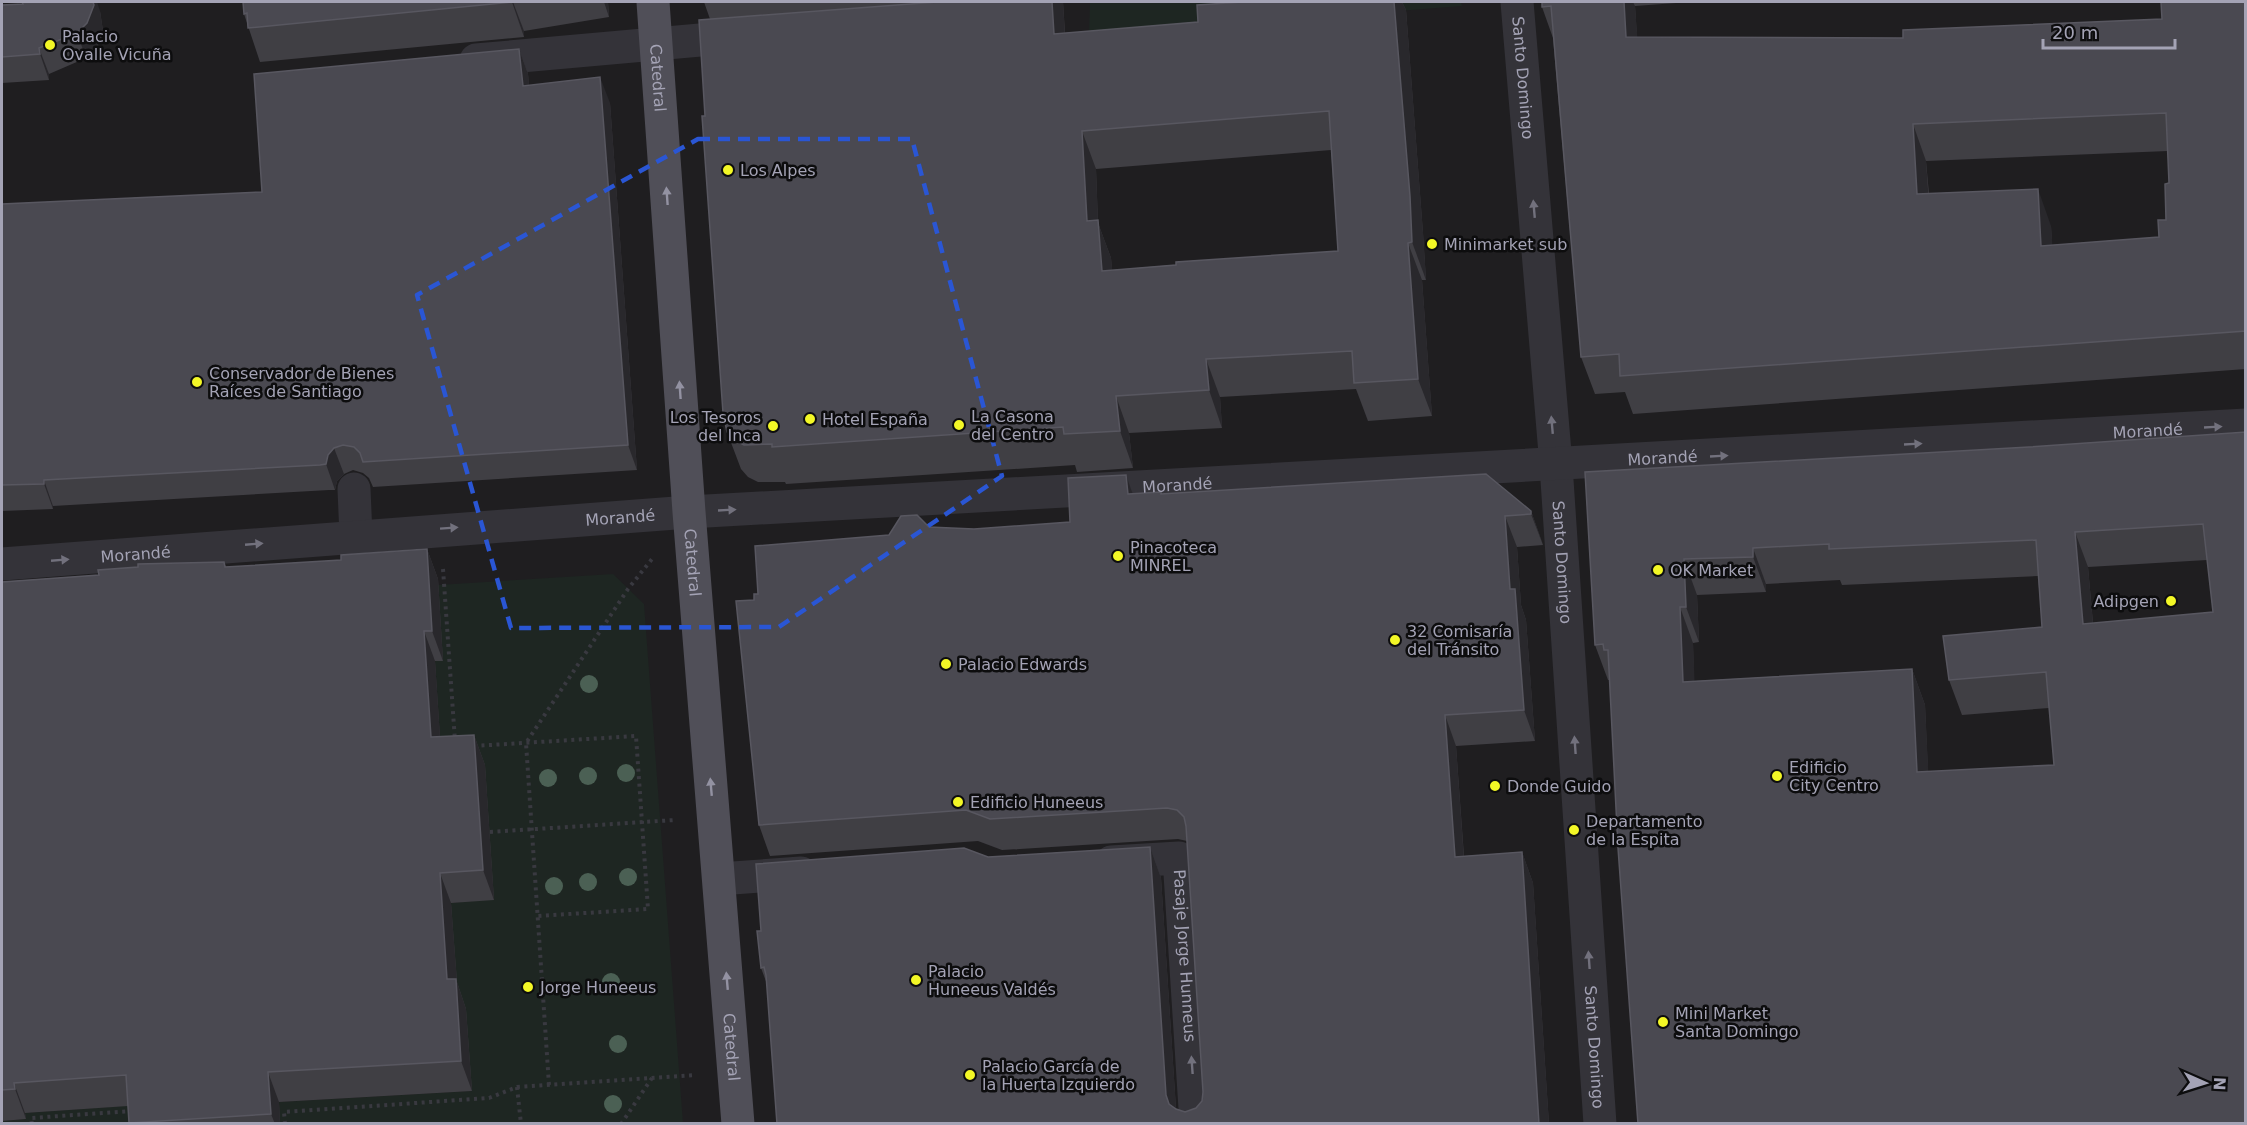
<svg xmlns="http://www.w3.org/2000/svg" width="2247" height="1125" font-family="'DejaVu Sans',sans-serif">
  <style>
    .built { fill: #1f1e20 }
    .green { fill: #1e2622 }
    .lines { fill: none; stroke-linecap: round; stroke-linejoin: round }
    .path { stroke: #393940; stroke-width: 4; stroke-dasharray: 3 4.5; stroke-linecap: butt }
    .minor { stroke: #343339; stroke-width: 33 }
    .major { stroke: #504f58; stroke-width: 33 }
    .tree { fill: #4b6054 }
    .wall { fill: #403f44; fill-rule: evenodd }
    .shaded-wall { fill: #29282c }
    .building { fill: #4a4951; stroke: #585760; stroke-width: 1.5; fill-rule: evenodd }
    .oneway { fill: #9392a2 }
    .oneway2 { fill: #72717d }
    .marked { fill: none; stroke: #2a56d4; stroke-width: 4.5; stroke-dasharray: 12 8; stroke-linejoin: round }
    .poi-dot { fill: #f3f726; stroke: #0d0d0e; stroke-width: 2 }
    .labels { text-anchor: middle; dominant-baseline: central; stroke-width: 5; stroke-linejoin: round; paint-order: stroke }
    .poi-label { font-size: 16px; fill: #a4a3b5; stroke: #0d0d0e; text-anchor: start }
    .street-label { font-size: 16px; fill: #a4a3b5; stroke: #0d0d0e }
  </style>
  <rect width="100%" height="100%" fill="#121213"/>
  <rect class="built" x="2" y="2" width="2243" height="1121"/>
  <g class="green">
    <polygon points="1090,2 1461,2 1462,6 1089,35"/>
    <polygon points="613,574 644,604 683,1123 280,1123 279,1102 472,1091 458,1009 451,903 494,899 442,767 435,661 442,661 438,585"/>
    <polygon points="137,1105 138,1124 2,1124 2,1121 26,1119 25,1113"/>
  </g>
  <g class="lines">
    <g class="path">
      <polyline points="443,569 455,741"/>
      <polyline points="474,746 636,736 648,909 538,916"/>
      <polyline points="490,832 675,820"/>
      <polyline points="549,1085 526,743 628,589 652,559"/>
      <polyline points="517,1087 521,1124"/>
      <polyline points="32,1124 31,1118 132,1111"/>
      <polyline points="285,1124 284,1112 489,1098 517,1087 695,1075"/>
      <polyline points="621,1124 652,1078"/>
    </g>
    <g class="minor">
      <path id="s1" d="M1517,2L1556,465L1600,1124"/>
      <polyline points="476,60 745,36"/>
      <polyline points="354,489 356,536"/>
      <path id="s2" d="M2,564L689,512L2246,425"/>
      <path id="s3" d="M1111,862L1179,858L1196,1124"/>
      <polyline points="719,879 801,873"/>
    </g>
    <path class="major" id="s4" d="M653,2L689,512L738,1124"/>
  </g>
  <g class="tree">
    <circle cx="589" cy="684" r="9"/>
    <circle cx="626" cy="773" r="9"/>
    <circle cx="588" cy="776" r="9"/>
    <circle cx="548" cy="778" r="9"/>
    <circle cx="628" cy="877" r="9"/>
    <circle cx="588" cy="882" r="9"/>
    <circle cx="554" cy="886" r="9"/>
    <circle cx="611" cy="982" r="9"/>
    <circle cx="618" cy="1044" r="9"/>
    <circle cx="613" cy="1104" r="9"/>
  </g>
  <g class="wall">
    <polygon points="243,2 608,2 609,17 524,31 524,37 260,62 244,14"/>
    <path d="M704,2H1063L1065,33L1198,22L1243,2H1402L1406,10L1423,233L1426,280H1422L1432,416L1368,421L1356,389L1220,397L1222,428L1129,433L1133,468L1077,472L1075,465L786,484L785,482H758L748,477L741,469L727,432L705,116L710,19ZM1331,150L1338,251L1112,270L1111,258L1098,223L1096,169Z"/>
    <path d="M1542,2H1690L1635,6L1637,37L1903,38L2162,19L2246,2V369L1633,414L1625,392L1595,394L1581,357L1553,38L1542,7ZM2168,151L2169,183L2166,220L2159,237L2052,245L2051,226L1929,194L1926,161Z"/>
    <polygon points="2,5 100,11 103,31 96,49 86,58 49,74 49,80 2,83"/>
    <polygon points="519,49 528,74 529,86 610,103 637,470 373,487 369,478 363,473 353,470 344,474 337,481 335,490 329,490 53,506 53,509 2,511 2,204 262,192"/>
    <path d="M2246,432V1124L1610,680H1608L1595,645L1585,472L2029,447ZM2207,560L2213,612L2093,623L2088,567ZM2038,576L2042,627L1949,680L1962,715L2049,708L2054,765L1928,772L1925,705L1912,669L1694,681L1693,643L1699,642L1697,595L1766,592V584L1840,580L1842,585Z"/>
    <polygon points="1133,493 1531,511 1542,542 1543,545 1517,547 1521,605 1526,620 1535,741 1456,746 1464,856 1522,852 1533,883 1549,1124 777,1124 767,984 761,968 761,931 988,857 1150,847 1161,878 1176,1109 1185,1112 1196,1108 1202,1101 1203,1092 1187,841 1178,839 1002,850 978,841 770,856 759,825 754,600 758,594 889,535 929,527 974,529 1070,522"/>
    <polygon points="427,549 438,579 443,661 435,661 440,737 474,735 485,765 494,900 451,903 457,982 466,1009 472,1091 279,1102 280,1124 129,1124 128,1106 25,1113 26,1119 2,1121 2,582 99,575 224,562 226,567 341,560"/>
  </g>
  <g class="shaded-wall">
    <polygon points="93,2 97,2 100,11 103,31 96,49 86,58 77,33"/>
    <polygon points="512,2 513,2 524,31 524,37"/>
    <polygon points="604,2 608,2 609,17"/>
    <polygon points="1052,2 1063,2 1067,71 1054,34"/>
    <polygon points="1394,2 1402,2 1406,10 1423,233 1426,280 1412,242"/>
    <polygon points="1624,2 1633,2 1635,6 1640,74 1626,37"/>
    <polygon points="39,48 49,74 49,80 40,54"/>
    <polygon points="519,49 528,74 532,112 523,86"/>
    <polygon points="600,77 610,103 637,470 628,445"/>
    <polygon points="1913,124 1926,161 1931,232 1917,194"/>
    <polygon points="1082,131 1096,169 1098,223 1111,258 1116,309 1102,271 1087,221"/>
    <polygon points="2038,189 2051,226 2055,283 2041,246"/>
    <polygon points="1408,243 1422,280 1432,416 1418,379"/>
    <polygon points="1206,359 1220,397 1222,428 1209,390"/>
    <polygon points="1116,396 1129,433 1133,468 1120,431"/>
    <polygon points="334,448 344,474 337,481 335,490 326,464 328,455"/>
    <polygon points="1126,475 1137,506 1128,494"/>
    <polygon points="44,480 53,506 53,509 44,484"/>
    <polygon points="1531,511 1542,542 1543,545 1531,514"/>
    <polygon points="1505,516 1517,547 1521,605 1526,620 1535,741 1524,710 1510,589"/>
    <polygon points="2075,532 2088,567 2096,659 2083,624"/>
    <polygon points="1753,548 1766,584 1766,592 1753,557"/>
    <polygon points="427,549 438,579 443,661 432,631"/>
    <polygon points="1684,559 1697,595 1699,642 1686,607"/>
    <polygon points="1680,607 1693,643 1696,718 1683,682"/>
    <polygon points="424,631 435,661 442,767 431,737"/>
    <polygon points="1912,669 1925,705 1930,808 1917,772"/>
    <polygon points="1445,715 1456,746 1466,888 1455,857"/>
    <polygon points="474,735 485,765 494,900 483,870"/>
    <polygon points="1150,847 1161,878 1177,1124 1166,1095"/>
    <polygon points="1522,852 1533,883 1549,1124 1539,1124"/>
    <polygon points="440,873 451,903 457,982 466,1009 472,1091 461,1061 447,979"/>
    <polygon points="268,1072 279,1102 280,1124 275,1124 271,1114"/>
    <polygon points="14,1083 25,1113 26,1119 15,1089"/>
  </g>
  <g class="building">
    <polygon points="22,2 93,2 94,5 87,23 77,33 39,48 40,54 2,57 2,5 23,4"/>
    <polygon points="243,2 512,2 248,28 247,13 244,14"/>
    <path d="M937,2H1052L1054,34L1198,22L1197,5L1243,2H1394L1410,196L1412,242L1408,243L1418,379L1354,383L1352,351L1206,359L1209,390L1116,396L1120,431L1064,434L1063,427L772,447V444L744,445L734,440L727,432L723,413L702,116H705L699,20ZM1329,111L1338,251L1176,262V265L1102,271L1098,220L1087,221L1082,131Z"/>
    <path d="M1542,2H1624L1626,37L1903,38V30L2162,19L2161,2H2246V331L1620,376L1619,354L1581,357L1551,6L1542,7ZM2166,113L2169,183L2165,184L2166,220H2158L2159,237L2041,246L2038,189L1917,194L1913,124Z"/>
    <polygon points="519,49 523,86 600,77 628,445 363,462 360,453 354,447 343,445 334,448 328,455 326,464 320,465 44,480 44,484 2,485 2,204 262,192 254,74"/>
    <path d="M2246,432V1124H1638L1618,848L1608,650H1604L1603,644L1595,645L1585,472L2029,447ZM2203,524L2213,612L2083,624L2075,532ZM2036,540L2042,627L1943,636L1949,680L2046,672L2054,765L1917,772L1912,669L1683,682L1680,607H1686L1684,559L1753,557V548L1829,544V549Z"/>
    <polygon points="1486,474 1531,511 1531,514 1505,516 1510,589 1515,589 1524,710 1445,715 1455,857 1522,852 1539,1124 777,1124 766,975 764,967 761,968 757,931 761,931 756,864 964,848 988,857 1150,847 1166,1095 1169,1104 1176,1109 1185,1112 1196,1108 1202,1101 1203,1092 1186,826 1184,817 1177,810 1167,808 990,819 966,810 759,825 736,601 754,600 754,594 758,594 755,546 889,535 901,516 917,515 929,527 974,529 1070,522 1068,478 1126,475 1128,494 1161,492 1161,494"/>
    <polygon points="427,549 432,631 424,631 431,737 474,735 483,870 440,873 447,979 456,979 461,1061 268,1072 271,1114 129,1123 126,1075 14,1083 15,1089 2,1090 2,582 99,575 98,570 138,567 138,564 224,562 225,567 341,560 341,555"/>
  </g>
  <defs><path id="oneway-solid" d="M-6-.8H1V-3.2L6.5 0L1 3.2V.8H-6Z" transform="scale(1.5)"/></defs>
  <g class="oneway">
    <use href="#oneway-solid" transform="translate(667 196) rotate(-94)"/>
    <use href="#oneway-solid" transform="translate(680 390) rotate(-94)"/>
    <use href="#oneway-solid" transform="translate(711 787) rotate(-95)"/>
    <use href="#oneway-solid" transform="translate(727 981) rotate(-95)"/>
  </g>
  <g class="oneway2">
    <use href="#oneway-solid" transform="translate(1534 209) rotate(-95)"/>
    <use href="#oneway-solid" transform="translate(1552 425) rotate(-95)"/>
    <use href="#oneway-solid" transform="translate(2213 427) rotate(-3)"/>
    <use href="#oneway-solid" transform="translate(1913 444) rotate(-3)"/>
    <use href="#oneway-solid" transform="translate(1719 456) rotate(-3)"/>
    <use href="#oneway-solid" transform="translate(727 510) rotate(-3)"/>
    <use href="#oneway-solid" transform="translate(449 528) rotate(-4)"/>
    <use href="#oneway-solid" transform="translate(254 544) rotate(-5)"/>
    <use href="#oneway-solid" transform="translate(60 560) rotate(-5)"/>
    <use href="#oneway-solid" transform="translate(1575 745) rotate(-94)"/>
    <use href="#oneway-solid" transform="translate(1589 960) rotate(-94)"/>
    <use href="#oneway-solid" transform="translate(1192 1065) rotate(-94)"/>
  </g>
  <path class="marked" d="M698,139H912L1002,476L779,627L511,628L417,295Z"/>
  <g class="poi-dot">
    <circle cx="50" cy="45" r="6"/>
    <circle cx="728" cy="170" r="6"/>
    <circle cx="1432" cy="244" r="6"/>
    <circle cx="197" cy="382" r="6"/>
    <circle cx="810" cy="419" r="6"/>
    <circle cx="959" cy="425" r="6"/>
    <circle cx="773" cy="426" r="6"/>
    <circle cx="1118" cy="556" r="6"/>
    <circle cx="1658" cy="570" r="6"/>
    <circle cx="2171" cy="601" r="6"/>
    <circle cx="1395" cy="640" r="6"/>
    <circle cx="946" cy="664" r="6"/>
    <circle cx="1777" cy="776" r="6"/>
    <circle cx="1495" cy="786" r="6"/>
    <circle cx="958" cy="802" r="6"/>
    <circle cx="1574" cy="830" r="6"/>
    <circle cx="916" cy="980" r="6"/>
    <circle cx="528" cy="987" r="6"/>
    <circle cx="1663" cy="1022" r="6"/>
    <circle cx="970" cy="1075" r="6"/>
  </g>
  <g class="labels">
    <g class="poi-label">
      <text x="62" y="36">Palacio<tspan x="62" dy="18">Ovalle Vicuña</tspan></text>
      <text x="740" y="170">Los Alpes</text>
      <text x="1444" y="244">Minimarket sub</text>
      <text x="209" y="373">Conservador de Bienes<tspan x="209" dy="18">Raíces de Santiago</tspan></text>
      <text x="971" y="416">La Casona<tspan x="971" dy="18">del Centro</tspan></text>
      <text x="761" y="417" text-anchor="end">Los Tesoros<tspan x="761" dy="18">del Inca</tspan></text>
      <text x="822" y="419">Hotel España</text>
      <text x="1130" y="547">Pinacoteca<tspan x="1130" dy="18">MINREL</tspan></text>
      <text x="1670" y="570">OK Market</text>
      <text x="2159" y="601" text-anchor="end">Adipgen</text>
      <text x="1407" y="631">32 Comisaría<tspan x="1407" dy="18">del Tránsito</tspan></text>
      <text x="958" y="664">Palacio Edwards</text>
      <text x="1789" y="767">Edificio<tspan x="1789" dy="18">City Centro</tspan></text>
      <text x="1507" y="786">Donde Guido</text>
      <text x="970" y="802">Edificio Huneeus</text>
      <text x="1586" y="821">Departamento<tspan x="1586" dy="18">de la Espita</tspan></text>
      <text x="928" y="971">Palacio<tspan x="928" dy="18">Huneeus Valdés</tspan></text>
      <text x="540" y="987">Jorge Huneeus</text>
      <text x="1675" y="1013">Mini Market<tspan x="1675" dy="18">Santa Domingo</tspan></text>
      <text x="982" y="1066">Palacio García de<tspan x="982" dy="18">la Huerta Izquierdo</tspan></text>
    </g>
    <g class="street-label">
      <text stroke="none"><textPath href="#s4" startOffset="76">Catedral</textPath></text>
      <text stroke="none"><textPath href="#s1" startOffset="76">Santo Domingo</textPath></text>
      <text stroke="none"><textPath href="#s2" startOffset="2150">Morandé</textPath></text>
      <text stroke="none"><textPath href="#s2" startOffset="1664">Morandé</textPath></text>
      <text stroke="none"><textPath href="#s2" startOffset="1178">Morandé</textPath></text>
      <text stroke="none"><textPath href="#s2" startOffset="620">Morandé</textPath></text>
      <text stroke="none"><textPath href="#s2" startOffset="134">Morandé</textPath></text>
      <text stroke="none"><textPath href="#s1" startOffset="562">Santo Domingo</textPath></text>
      <text stroke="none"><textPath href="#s4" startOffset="562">Catedral</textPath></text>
      <text stroke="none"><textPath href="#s3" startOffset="166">Pasaje Jorge Hunneus</textPath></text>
      <text stroke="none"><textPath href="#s4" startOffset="1048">Catedral</textPath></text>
      <text stroke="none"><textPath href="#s1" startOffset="1048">Santo Domingo</textPath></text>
    </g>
  </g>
  <rect width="2247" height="1125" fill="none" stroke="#a4a3b5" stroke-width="6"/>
  <g transform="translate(2205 1083) rotate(93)" stroke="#0d0d0e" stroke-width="4.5" paint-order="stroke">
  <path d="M0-4.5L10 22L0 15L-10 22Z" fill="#a4a3b5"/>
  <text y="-9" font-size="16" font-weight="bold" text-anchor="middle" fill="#a4a3b5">N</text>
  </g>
  <path d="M2043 39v9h132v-9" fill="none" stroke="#a4a3b5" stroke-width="3"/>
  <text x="2052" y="39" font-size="18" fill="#a4a3b5" stroke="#0d0d0e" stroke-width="4.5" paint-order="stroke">20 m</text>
</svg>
